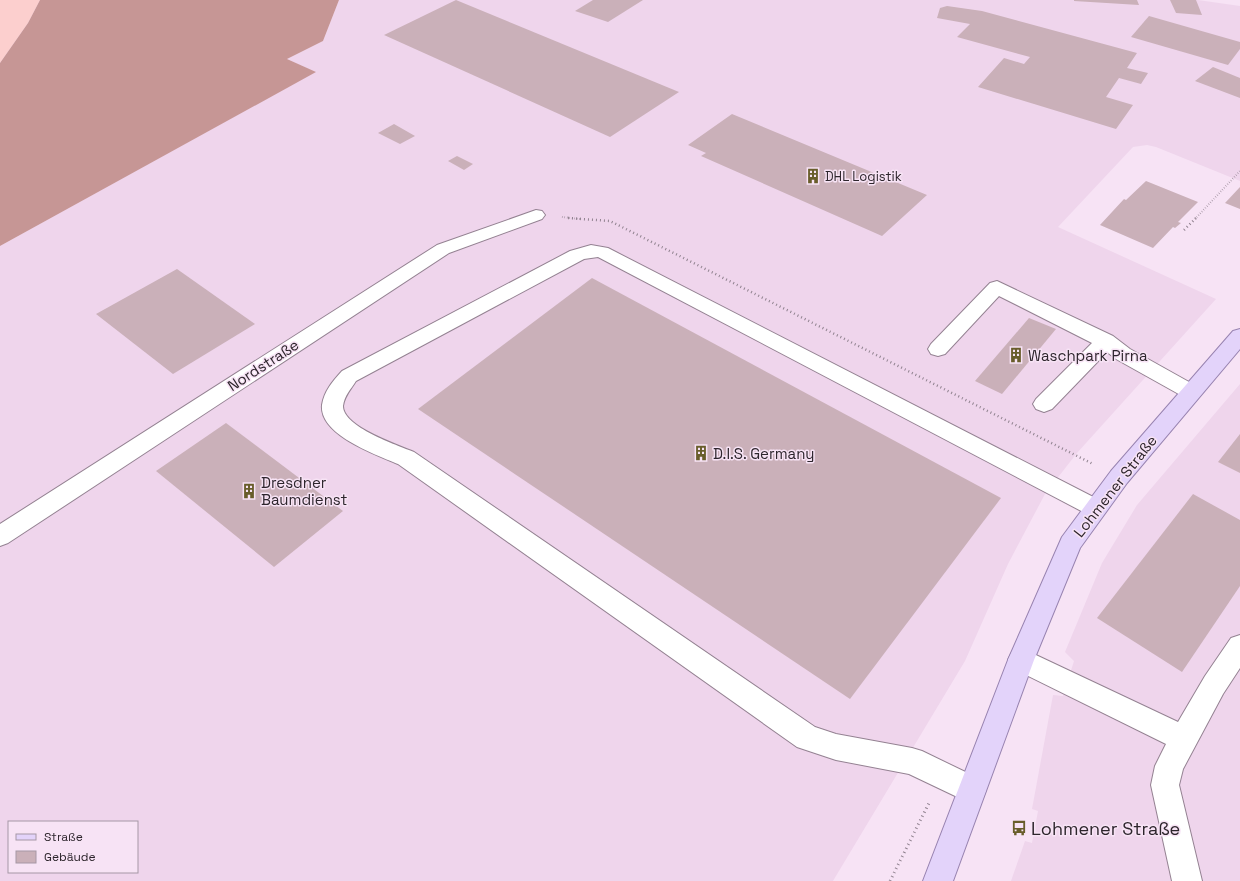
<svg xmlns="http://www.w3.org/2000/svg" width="1240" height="881" font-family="'Space Grotesk',sans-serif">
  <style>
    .built { fill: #efd5ec; fill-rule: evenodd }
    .green { fill: #fccfce }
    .forest { fill: #c69695 }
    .building { fill: #cab0b9 }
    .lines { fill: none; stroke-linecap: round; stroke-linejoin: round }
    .minor-casing { stroke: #948292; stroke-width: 2 }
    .major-casing { stroke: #9883b0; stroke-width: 2 }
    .path-far2 { stroke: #918390; stroke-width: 2; stroke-dasharray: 0.5 2; stroke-linecap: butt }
    .path-far1 { stroke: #918390; stroke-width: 2.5; stroke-dasharray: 1 3; stroke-linecap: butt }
    .path { stroke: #918390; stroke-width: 3; stroke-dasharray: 1 3.5; stroke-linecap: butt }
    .minor { fill: #fff; fill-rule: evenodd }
    .major { fill: #e3d3fa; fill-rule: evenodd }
    .labels { text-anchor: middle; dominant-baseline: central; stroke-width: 3; stroke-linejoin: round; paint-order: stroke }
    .far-poi-label { font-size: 13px; fill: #2d252c; stroke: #f7e3f5; text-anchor: start }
    .poi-label { font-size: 15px; fill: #2d252c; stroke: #f7e3f5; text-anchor: start }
    .street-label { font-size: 15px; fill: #2d252c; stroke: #f7e3f5 }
    .near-poi-label { font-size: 18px; fill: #2d252c; stroke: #f7e3f5; text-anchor: start }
  </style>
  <rect width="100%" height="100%" fill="#f7e3f5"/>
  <g class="built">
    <path d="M339,0H1198L1240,6V181L1156,147L1147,145L1133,147L1058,227L1216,299L1077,453L1045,494L1008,564L965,661L833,881H0V246L315,72L287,59L323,41ZM9,822H137V872H9Z"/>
    <polygon points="1240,384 1240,881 1011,881 1025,841 1032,843 1038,811 1032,809 1053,695 1063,696 1074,661 1065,652 1102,563 1137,505"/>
  </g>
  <polygon class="green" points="0,0 40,0 28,23 0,63"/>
  <polygon class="forest" points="40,0 339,0 323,41 287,59 316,72 0,246 0,63 28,23"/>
  <g class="building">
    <polygon points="456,0 679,92 610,137 384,35"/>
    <polygon points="593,0 643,0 608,22 575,11"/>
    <polygon points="1074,0 1137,0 1139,5 1074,1"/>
    <polygon points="1170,0 1196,0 1202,15 1176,13"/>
    <polygon points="947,6 982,11 1137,53 1127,68 1148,73 1141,84 1119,78 1106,97 1133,105 1116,129 978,87 1004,58 1024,64 1030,57 957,37 970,24 937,18 940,8"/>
    <polygon points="1149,16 1240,42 1240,49 1228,65 1131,37"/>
    <polygon points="1213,67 1240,78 1240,98 1195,81"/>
    <polygon points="732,114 927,195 882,236 701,156 706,153 688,145"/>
    <polygon points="394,124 415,136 400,144 378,133"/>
    <polygon points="457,156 473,164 464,170 448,161"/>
    <polygon points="1146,181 1198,202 1178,222 1181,223 1175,228 1173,227 1153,248 1100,225 1124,199 1126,200"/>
    <polygon points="1240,187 1240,209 1225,203"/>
    <polygon points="177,269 255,324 173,374 96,314"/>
    <polygon points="592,278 1001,498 850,699 418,409"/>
    <polygon points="1029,318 1056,329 1002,394 975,381"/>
    <polygon points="226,423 343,511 274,567 156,471"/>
    <polygon points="1240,434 1240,473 1218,462"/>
    <polygon points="1193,494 1240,520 1240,586 1182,672 1097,618"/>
  </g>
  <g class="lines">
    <defs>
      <g id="minor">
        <polygon points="536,210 542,211 545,215 542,219 449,253 8,543 0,546 0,524 437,245"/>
        <path d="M591,245L608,248L1103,502L1107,508L1103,514L1095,517L1087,514L598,257L584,259L356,381C351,389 344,396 343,406C343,427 397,445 414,452L815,727L836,734L912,748L922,751L982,780L986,790L982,800L972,804L909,774L836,760L797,747L398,464C377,455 319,435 322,405C324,391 333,381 342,371L570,251Z"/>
        <polygon points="997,281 1113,336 1130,349 1198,387 1202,392 1198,397 1191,399 1184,397 1116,359 1107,352 1052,409 1044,412 1036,409 1033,404 1036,399 1092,343 999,296 945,354 938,356 931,354 928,349 931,344 990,283"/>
        <polygon points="1240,635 1240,668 1223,694 1183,769 1179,785 1202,881 1172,881 1151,785 1155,766 1166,744 1012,668 1008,660 1012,652 1021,648 1178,722 1205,676 1231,638"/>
      </g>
      <polygon id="major" points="1240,329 1240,349 1127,483 1080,548 1034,660 953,881 923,881 1008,660 1062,537 1111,471 1233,331"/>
    </defs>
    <use href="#minor" class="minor-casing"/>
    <use href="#major" class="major-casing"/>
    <g class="path-far2">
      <polyline points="562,217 580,219"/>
      <polyline points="1195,219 1240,171"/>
    </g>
    <g class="path-far1">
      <polyline points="568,218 610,221 1093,464"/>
      <polyline points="1184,230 1196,218"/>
    </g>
    <polyline class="path" points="890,881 929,803"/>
    <use href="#minor" class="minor"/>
    <use href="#major" class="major"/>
  </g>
  <defs>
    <symbol id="building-bare" viewBox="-9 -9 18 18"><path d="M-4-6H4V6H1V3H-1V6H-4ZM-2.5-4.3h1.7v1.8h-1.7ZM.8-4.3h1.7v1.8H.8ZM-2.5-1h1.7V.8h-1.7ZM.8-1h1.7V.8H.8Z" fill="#685d2a" stroke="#f7e3f5" stroke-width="2.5" paint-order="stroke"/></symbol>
    <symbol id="bus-bare" viewBox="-9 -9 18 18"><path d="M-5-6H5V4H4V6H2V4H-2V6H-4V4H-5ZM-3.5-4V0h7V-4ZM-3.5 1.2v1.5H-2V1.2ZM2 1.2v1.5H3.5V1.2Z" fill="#685d2a" stroke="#f7e3f5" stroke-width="2.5" paint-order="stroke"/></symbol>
  </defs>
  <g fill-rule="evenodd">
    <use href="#building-bare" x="802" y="165" width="22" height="22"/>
    <use href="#building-bare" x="1005" y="344" width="22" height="22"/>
    <use href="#building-bare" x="690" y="442" width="22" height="22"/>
    <use href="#building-bare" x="238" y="480" width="22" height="22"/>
    <use href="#bus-bare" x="1008" y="817" width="22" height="22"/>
  </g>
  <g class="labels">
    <g class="far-poi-label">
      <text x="825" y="176">DHL Logistik</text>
    </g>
    <g class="poi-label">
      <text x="1028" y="355">Waschpark Pirna</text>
      <text x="713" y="453">D.I.S. Germany</text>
      <text x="261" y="482">Dresdner<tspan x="261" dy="17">Baumdienst</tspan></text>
    </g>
    <g class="street-label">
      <text transform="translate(263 365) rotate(-33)">Nordstraße</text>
      <text transform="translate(1115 486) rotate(-52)">Lohmener Straße</text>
    </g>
    <g class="near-poi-label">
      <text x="1031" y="828">Lohmener Straße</text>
    </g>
  </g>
  <rect x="8" y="821" width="130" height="52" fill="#f7e3f5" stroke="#a697a5"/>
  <rect x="16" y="834" width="20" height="6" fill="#e3d3fa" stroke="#a697a5"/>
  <text x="44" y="841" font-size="12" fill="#2d252c">Straße</text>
  <rect x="16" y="851" width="20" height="12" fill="#cab0b9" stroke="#a697a5"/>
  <text x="44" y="861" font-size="12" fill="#2d252c">Gebäude</text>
</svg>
